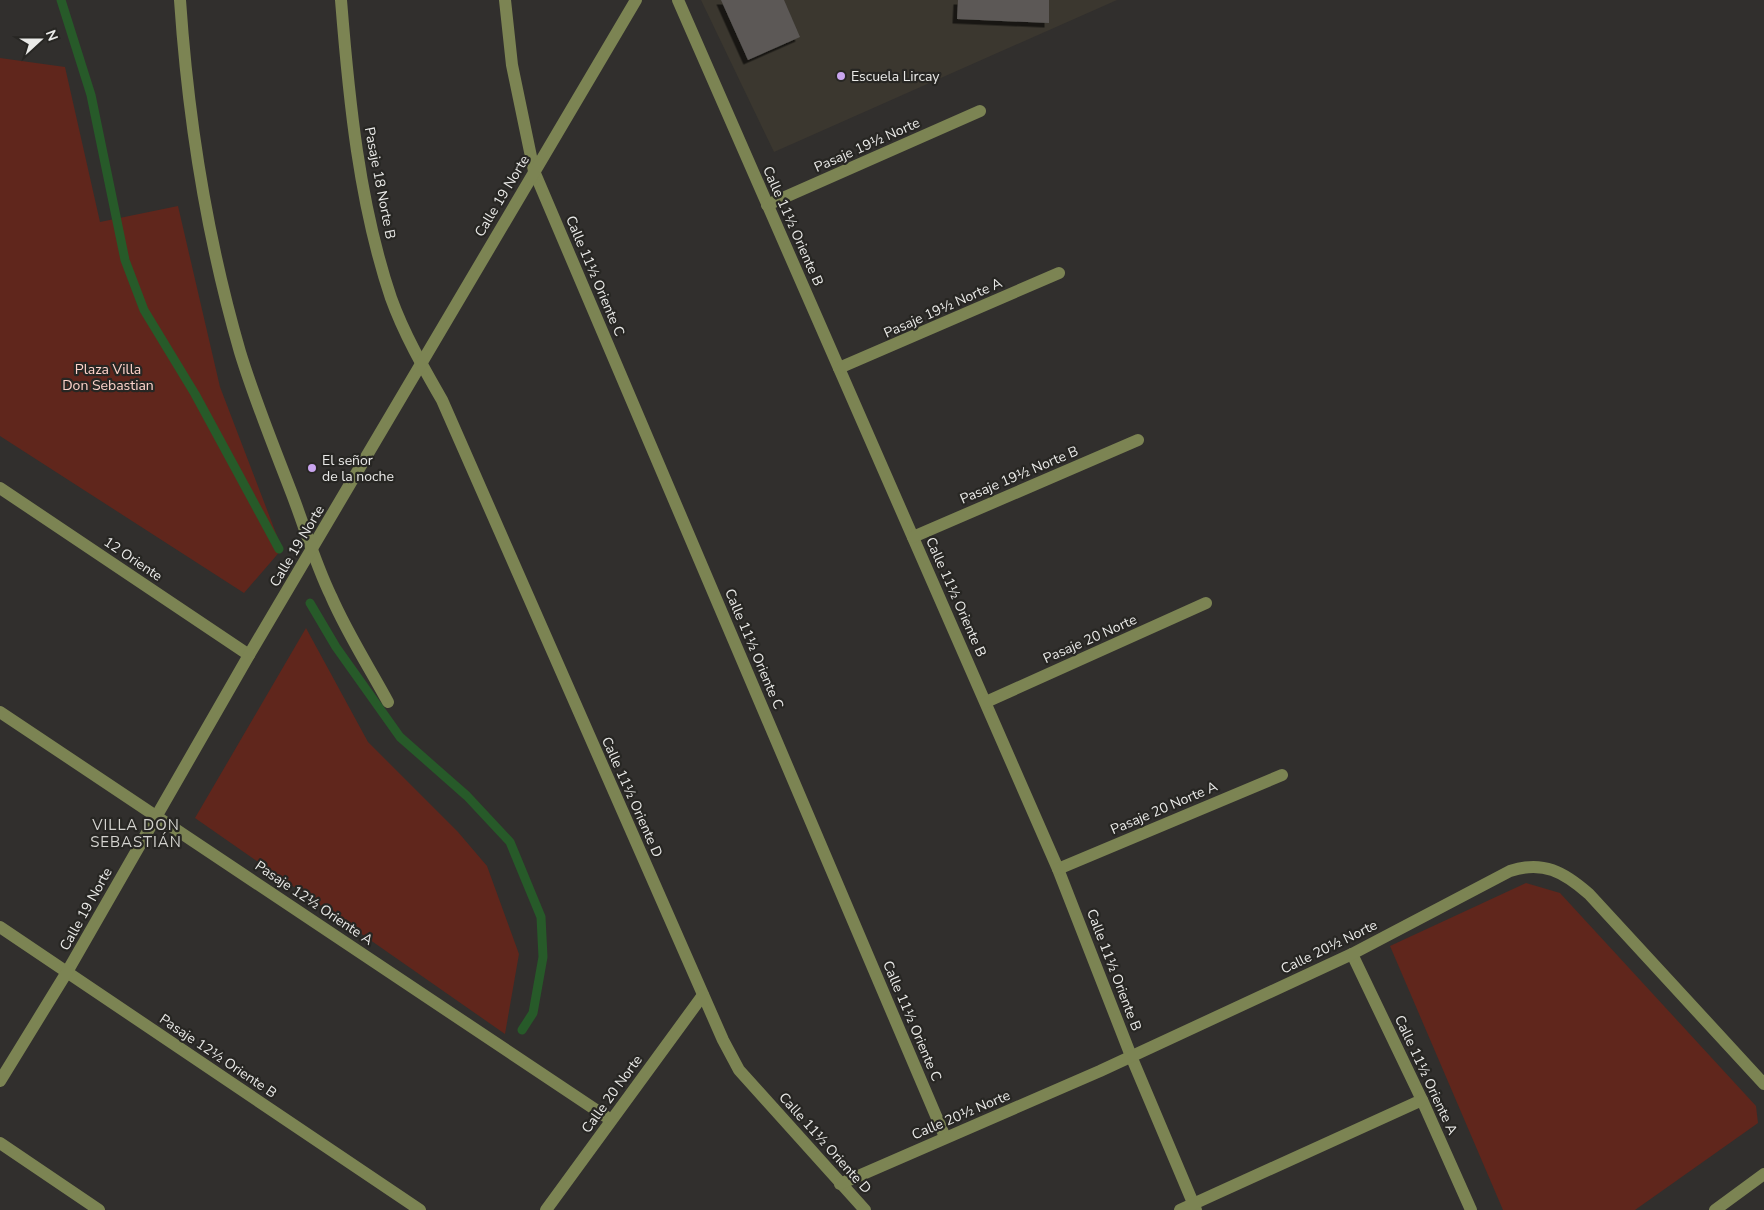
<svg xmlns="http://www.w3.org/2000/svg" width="1764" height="1210" font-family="'Nunito Sans',sans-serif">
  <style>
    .built { fill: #3b372f }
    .green { fill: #60261c }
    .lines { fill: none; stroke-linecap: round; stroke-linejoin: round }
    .stream { stroke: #275a29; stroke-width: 9 }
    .building { fill: #5b5856; filter: url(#shadow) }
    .minor { stroke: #7c8453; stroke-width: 12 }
    .poi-dot { fill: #c9a5ee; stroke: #272623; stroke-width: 2 }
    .labels { text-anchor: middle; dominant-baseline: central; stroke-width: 4.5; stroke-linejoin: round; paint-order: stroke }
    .poi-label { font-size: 14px; fill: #eaeae8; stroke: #272623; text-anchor: start }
    .street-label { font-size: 14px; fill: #eaeae8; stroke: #272623 }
    .park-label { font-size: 14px; fill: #fdd3ca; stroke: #272623 }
    .neighbourhood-label { font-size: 15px; letter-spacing: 1px; fill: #d4d3cf; stroke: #272623 }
  </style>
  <defs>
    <filter id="shadow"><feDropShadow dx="-4.5" dy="4.5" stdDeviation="0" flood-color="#0009"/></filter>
  </defs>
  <rect width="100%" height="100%" fill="#312f2d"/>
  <polygon class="built" points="701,0 1117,0 774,152"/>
  <g class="green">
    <polygon points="0,58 65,67 100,222 178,206 220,387 282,549 244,593 0,436"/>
    <polygon points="306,628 368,742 458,832 487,866 519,954 505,1034 195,818"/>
    <polygon points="1526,883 1560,893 1756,1106 1758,1123 1635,1210 1503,1210 1390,946"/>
  </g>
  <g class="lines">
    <g class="stream">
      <polyline points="61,0 91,95 125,260 144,310 195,394 279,549"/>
      <polyline points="310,603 336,647 400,737 467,796 510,842 541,917 543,957 533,1013 522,1030"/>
    </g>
  </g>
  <g class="building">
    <polygon points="721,0 784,0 800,37 748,60"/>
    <polygon points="958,0 1049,0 1049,23 957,19"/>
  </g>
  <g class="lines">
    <g class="minor">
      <path d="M180,0C188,118 207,238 240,352C255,401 274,447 292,494C305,528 315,563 331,596C347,633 369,667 388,702"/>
      <path d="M341,0C349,100 359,203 391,298C404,334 423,367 442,400L723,1040L739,1070L865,1210"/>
      <polyline points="505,0 512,65 534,171 945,1137"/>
      <polyline points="678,0 1058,869 1131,1056 1196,1210"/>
      <polyline points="767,205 980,111"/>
      <polyline points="839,368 1059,273"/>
      <polyline points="0,488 249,655"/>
      <polyline points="913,537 1138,440"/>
      <polyline points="986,702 1206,603"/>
      <polyline points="0,712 611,1120"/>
      <polyline points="1058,869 1282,775"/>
      <polyline points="0,927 420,1210"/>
      <polyline points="1352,954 1422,1100 1471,1210"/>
      <polyline points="0,1081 67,972 249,655 636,0"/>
      <polyline points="0,1143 99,1210"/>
      <path d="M840,1184L1100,1071L1352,954L1510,871C1543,860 1564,872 1589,894L1764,1084"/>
      <polyline points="546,1210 703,995"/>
      <polyline points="1180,1210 1422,1100"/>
      <polyline points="1715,1210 1764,1174"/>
    </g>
  </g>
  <g class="poi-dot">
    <circle cx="841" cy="76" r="5"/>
    <circle cx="312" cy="468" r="5"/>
  </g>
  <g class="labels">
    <g class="poi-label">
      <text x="851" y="76">Escuela Lircay</text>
      <text x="322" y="460">El señor<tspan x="322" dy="16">de la noche</tspan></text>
    </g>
    <g class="street-label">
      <text transform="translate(867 145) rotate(-24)">Pasaje 19½ Norte</text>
      <text transform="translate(380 183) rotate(79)">Pasaje 18 Norte B</text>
      <text transform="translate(502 196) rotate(-59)">Calle 19 Norte</text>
      <text transform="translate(793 226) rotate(66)">Calle 11½ Oriente B</text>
      <text transform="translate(595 276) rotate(67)">Calle 11½ Oriente C</text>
      <text transform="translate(943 308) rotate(-24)">Pasaje 19½ Norte A</text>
      <text transform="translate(1019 475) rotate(-23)">Pasaje 19½ Norte B</text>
      <text transform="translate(297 546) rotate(-59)">Calle 19 Norte</text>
      <text transform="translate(133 559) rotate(34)">12 Oriente</text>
      <text transform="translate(956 597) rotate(66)">Calle 11½ Oriente B</text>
      <text transform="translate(1090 639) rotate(-24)">Pasaje 20 Norte</text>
      <text transform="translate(754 649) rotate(67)">Calle 11½ Oriente C</text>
      <text transform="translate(632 797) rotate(66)">Calle 11½ Oriente D</text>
      <text transform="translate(1164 808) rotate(-23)">Pasaje 20 Norte A</text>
      <text transform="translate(314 903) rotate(34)">Pasaje 12½ Oriente A</text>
      <text transform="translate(86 909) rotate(-61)">Calle 19 Norte</text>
      <text transform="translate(1329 947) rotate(-26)">Calle 20½ Norte</text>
      <text transform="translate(1114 970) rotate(69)">Calle 11½ Oriente B</text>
      <text transform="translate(912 1021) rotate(67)">Calle 11½ Oriente C</text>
      <text transform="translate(218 1056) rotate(34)">Pasaje 12½ Oriente B</text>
      <text transform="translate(1426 1075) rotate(65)">Calle 11½ Oriente A</text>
      <text transform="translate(612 1094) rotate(-54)">Calle 20 Norte</text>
      <text transform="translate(961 1115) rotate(-23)">Calle 20½ Norte</text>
      <text transform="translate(825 1143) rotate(48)">Calle 11½ Oriente D</text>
    </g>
    <g class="park-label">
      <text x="108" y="369">Plaza Villa<tspan x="108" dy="16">Don Sebastian</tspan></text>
    </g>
    <g class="neighbourhood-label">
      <text x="136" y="825">VILLA DON<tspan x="136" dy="17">SEBASTIÁN</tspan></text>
    </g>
  </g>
  <g transform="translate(40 40) rotate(69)" stroke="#272623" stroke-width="4" paint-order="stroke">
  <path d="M0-4L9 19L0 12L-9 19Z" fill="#eaeae8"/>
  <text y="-8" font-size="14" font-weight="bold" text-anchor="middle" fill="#eaeae8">N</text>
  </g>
</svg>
